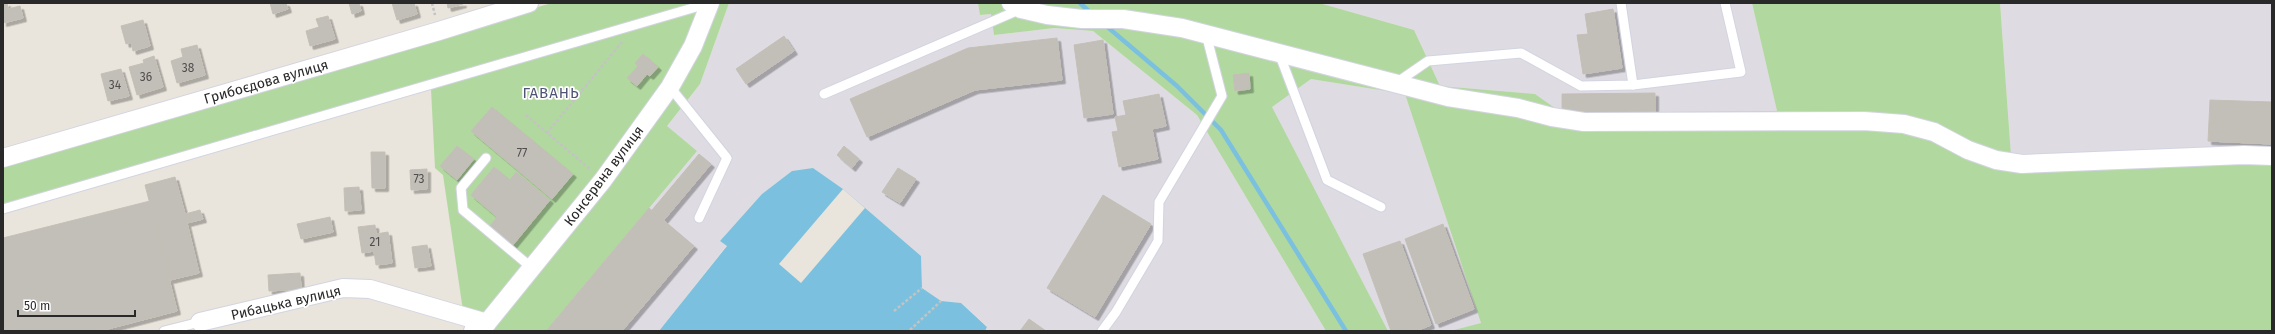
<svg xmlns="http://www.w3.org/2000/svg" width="2275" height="334" font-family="'Fira Sans',sans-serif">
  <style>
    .industrial { fill: #dedce2 }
    .green { fill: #b1d99f }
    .water { fill: #7bc1df }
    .pier { fill: #e9e4dc }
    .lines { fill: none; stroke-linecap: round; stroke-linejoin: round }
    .stream { stroke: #7bc1df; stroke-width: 4.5 }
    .building { fill: #c2beb8; stroke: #c4c0b6; filter: url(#shadow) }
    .service-casing { stroke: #d2d4e0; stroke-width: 11 }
    .minor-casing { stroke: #d2d4e0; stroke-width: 20 }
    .path { stroke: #c3c3c3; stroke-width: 2.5; stroke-dasharray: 3 2; stroke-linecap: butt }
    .service { stroke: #fff; stroke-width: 9 }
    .minor { stroke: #fff; stroke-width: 18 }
    .labels { text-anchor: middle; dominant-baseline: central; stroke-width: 3.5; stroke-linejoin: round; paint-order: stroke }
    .number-label { font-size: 12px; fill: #4f4e4d }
    .street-label { font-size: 14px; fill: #292929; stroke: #fff }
    .neighbourhood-label { font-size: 15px; letter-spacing: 1px; fill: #4f5474; stroke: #fff }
  </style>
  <defs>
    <filter id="shadow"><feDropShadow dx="3.5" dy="3.5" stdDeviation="0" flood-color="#0004"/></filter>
  </defs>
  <rect width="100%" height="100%" fill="#e9e4dc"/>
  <g class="industrial">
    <polygon points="729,3 978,3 980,15 991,14 994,35 1054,28 1093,31 1197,115 1326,331 985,331 987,326 961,303 941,301 922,288 921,256 843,189 813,168 792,171 762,194 720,241 727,245 659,331 546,331 697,151 667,126 700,84"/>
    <polygon points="1319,3 1752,3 1777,111 1562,113 1535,94 1440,86 1414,30"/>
    <polygon points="2000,3 2272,3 2272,149 2011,156"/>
    <polygon points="1311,79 1405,94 1481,323 1450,331 1388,331 1271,107"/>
  </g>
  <g class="green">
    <polygon points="552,3 699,3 3,205 3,159"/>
    <polygon points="719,3 729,3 700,84 667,126 697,151 546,331 466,331 443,175 435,168 431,89 718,5"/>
    <polygon points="978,3 1319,3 1414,30 1440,86 1535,94 1562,113 1777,111 1752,3 2000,3 2011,156 2272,149 2272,331 1450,331 1481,323 1405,94 1311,79 1272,107 1388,331 1326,331 1197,115 1093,31 1054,28 994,35 991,14 980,15"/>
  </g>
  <polygon class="water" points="813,168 843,189 921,256 922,288 941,301 961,303 987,327 985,331 659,331 727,246 720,241 762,194 792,171"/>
  <polygon class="pier" points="843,189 865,208 801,283 779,264"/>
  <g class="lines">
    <g class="stream">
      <polyline points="1080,3 1092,14"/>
      <polyline points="1104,24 1177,86 1221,130 1346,331"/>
    </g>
  </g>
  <g class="building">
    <polygon points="7,3 8,9 20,6 23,18 3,23 3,4"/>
    <polygon points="270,3 286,3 288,9 273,14"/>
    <polygon points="349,3 359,3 361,11 352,14"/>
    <polygon points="392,3 414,3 417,14 397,20"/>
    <polygon points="447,3 463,3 463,4 448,8"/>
    <polygon points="1613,9 1622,68 1583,74 1577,35 1588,34 1585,14"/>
    <polygon points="328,16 335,39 310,46 306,31 319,27 316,19"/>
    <polygon points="143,20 150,46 133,51 131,42 126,44 121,26"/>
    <polygon points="784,36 794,51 746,84 736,69"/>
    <polygon points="1057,38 1062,80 975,90 867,137 850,99 968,48"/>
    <polygon points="1103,40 1113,114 1084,118 1074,45"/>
    <polygon points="197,45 205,75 177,83 171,61 183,57 181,49"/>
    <polygon points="643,54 658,67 650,76 647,74 637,86 627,78 638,66 635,63"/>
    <polygon points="154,56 163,87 137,95 129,67 144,63 143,60"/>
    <polygon points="121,69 129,96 108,101 101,74"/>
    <polygon points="1249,73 1250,89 1235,91 1233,75"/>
    <polygon points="1655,93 1655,112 1562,113 1562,94"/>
    <polygon points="1159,94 1166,126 1152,129 1158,159 1119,167 1112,132 1118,131 1115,117 1126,115 1123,101"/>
    <polygon points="2210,100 2272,102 2272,144 2208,141"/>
    <polygon points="492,107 573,174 552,199 471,131"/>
    <polygon points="457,146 474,159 457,180 440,166"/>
    <polygon points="844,146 859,159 852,168 837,155"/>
    <polygon points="371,152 385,152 385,188 372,188"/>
    <polygon points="699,154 711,164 664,220 652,210"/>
    <polygon points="494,167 510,180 516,172 550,200 513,245 490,226 497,217 471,195"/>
    <polygon points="898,168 916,179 900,203 882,192"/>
    <polygon points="427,169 427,189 411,190 410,170"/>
    <polygon points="175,177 185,214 200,210 203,219 187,223 199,273 170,280 145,185"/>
    <polygon points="359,187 361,210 345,211 344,188"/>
    <polygon points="1103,195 1151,224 1095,317 1047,288"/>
    <polygon points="150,201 177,311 100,331 3,331 3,238"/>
    <polygon points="649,208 694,246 622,331 546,331"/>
    <polygon points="330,217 333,232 301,239 297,224"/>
    <polygon points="1443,224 1474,309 1436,324 1405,239"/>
    <polygon points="375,225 376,234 388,232 392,263 376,265 374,251 362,253 358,227"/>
    <polygon points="1400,241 1431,325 1416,331 1391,331 1363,254"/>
    <polygon points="427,245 431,266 415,268 412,247"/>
    <polygon points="300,273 301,289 269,291 268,275"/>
    <polygon points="1029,319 1046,331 1020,331"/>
  </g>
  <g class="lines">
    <defs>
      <g id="service">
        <polyline points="1621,3 1633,85"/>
        <polyline points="1279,53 1327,180 1381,207"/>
        <polyline points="1396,83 1428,61 1521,53 1581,86 1633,85 1741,72 1725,3"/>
        <polyline points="670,87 727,158 699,218"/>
        <polyline points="824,94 1021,9"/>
        <polyline points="486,158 461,188 463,210 532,268"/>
        <polyline points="3,209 710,3"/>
        <polyline points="164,331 200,322"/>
        <polyline points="1102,331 1116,312 1158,241 1159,202 1222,96 1206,34"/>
      </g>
      <g id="minor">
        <polyline points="1011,3 1021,9 1047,15 1082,19 1123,19 1182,28 1448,97 1518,108 1552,117 1584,122 1864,121 1904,124 1934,132 1968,150 1996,160 2022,164 2244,155 2272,156"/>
        <polyline points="3,158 439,31 529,3"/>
        <polyline points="200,322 343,288 370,289 487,323"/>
        <polyline points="473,331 487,323 603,180 670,87 693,46 710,3"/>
      </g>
    </defs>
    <use href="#service" class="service-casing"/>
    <use href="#minor" class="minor-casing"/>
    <g class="path">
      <polyline points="432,3 435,15"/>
      <polyline points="526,115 591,170"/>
      <polyline points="547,133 622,42"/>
      <polyline points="894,311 922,288"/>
      <polyline points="910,330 941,301"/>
    </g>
    <use href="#service" class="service"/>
    <use href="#minor" class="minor"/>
  </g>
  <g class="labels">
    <g class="number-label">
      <text x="188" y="68">38</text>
      <text x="146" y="77">36</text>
      <text x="115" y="85">34</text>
      <text x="522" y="153">77</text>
      <text x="419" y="179">73</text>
      <text x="375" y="242">21</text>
    </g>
    <g class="street-label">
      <text transform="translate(266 82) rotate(-16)">Грибоєдова вулиця</text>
      <text transform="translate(604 176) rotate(-53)">Консервна вулиця</text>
      <text transform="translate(286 303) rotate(-13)">Рибацька вулиця</text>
    </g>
    <g class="neighbourhood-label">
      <text x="551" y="93">ГАВАНЬ</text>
    </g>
  </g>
  <rect width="2275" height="334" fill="none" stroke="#292929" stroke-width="8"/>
  <path d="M18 310v6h117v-6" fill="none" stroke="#292929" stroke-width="2"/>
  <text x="24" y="310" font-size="12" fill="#292929" stroke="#ffffff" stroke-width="3" paint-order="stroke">50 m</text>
</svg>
